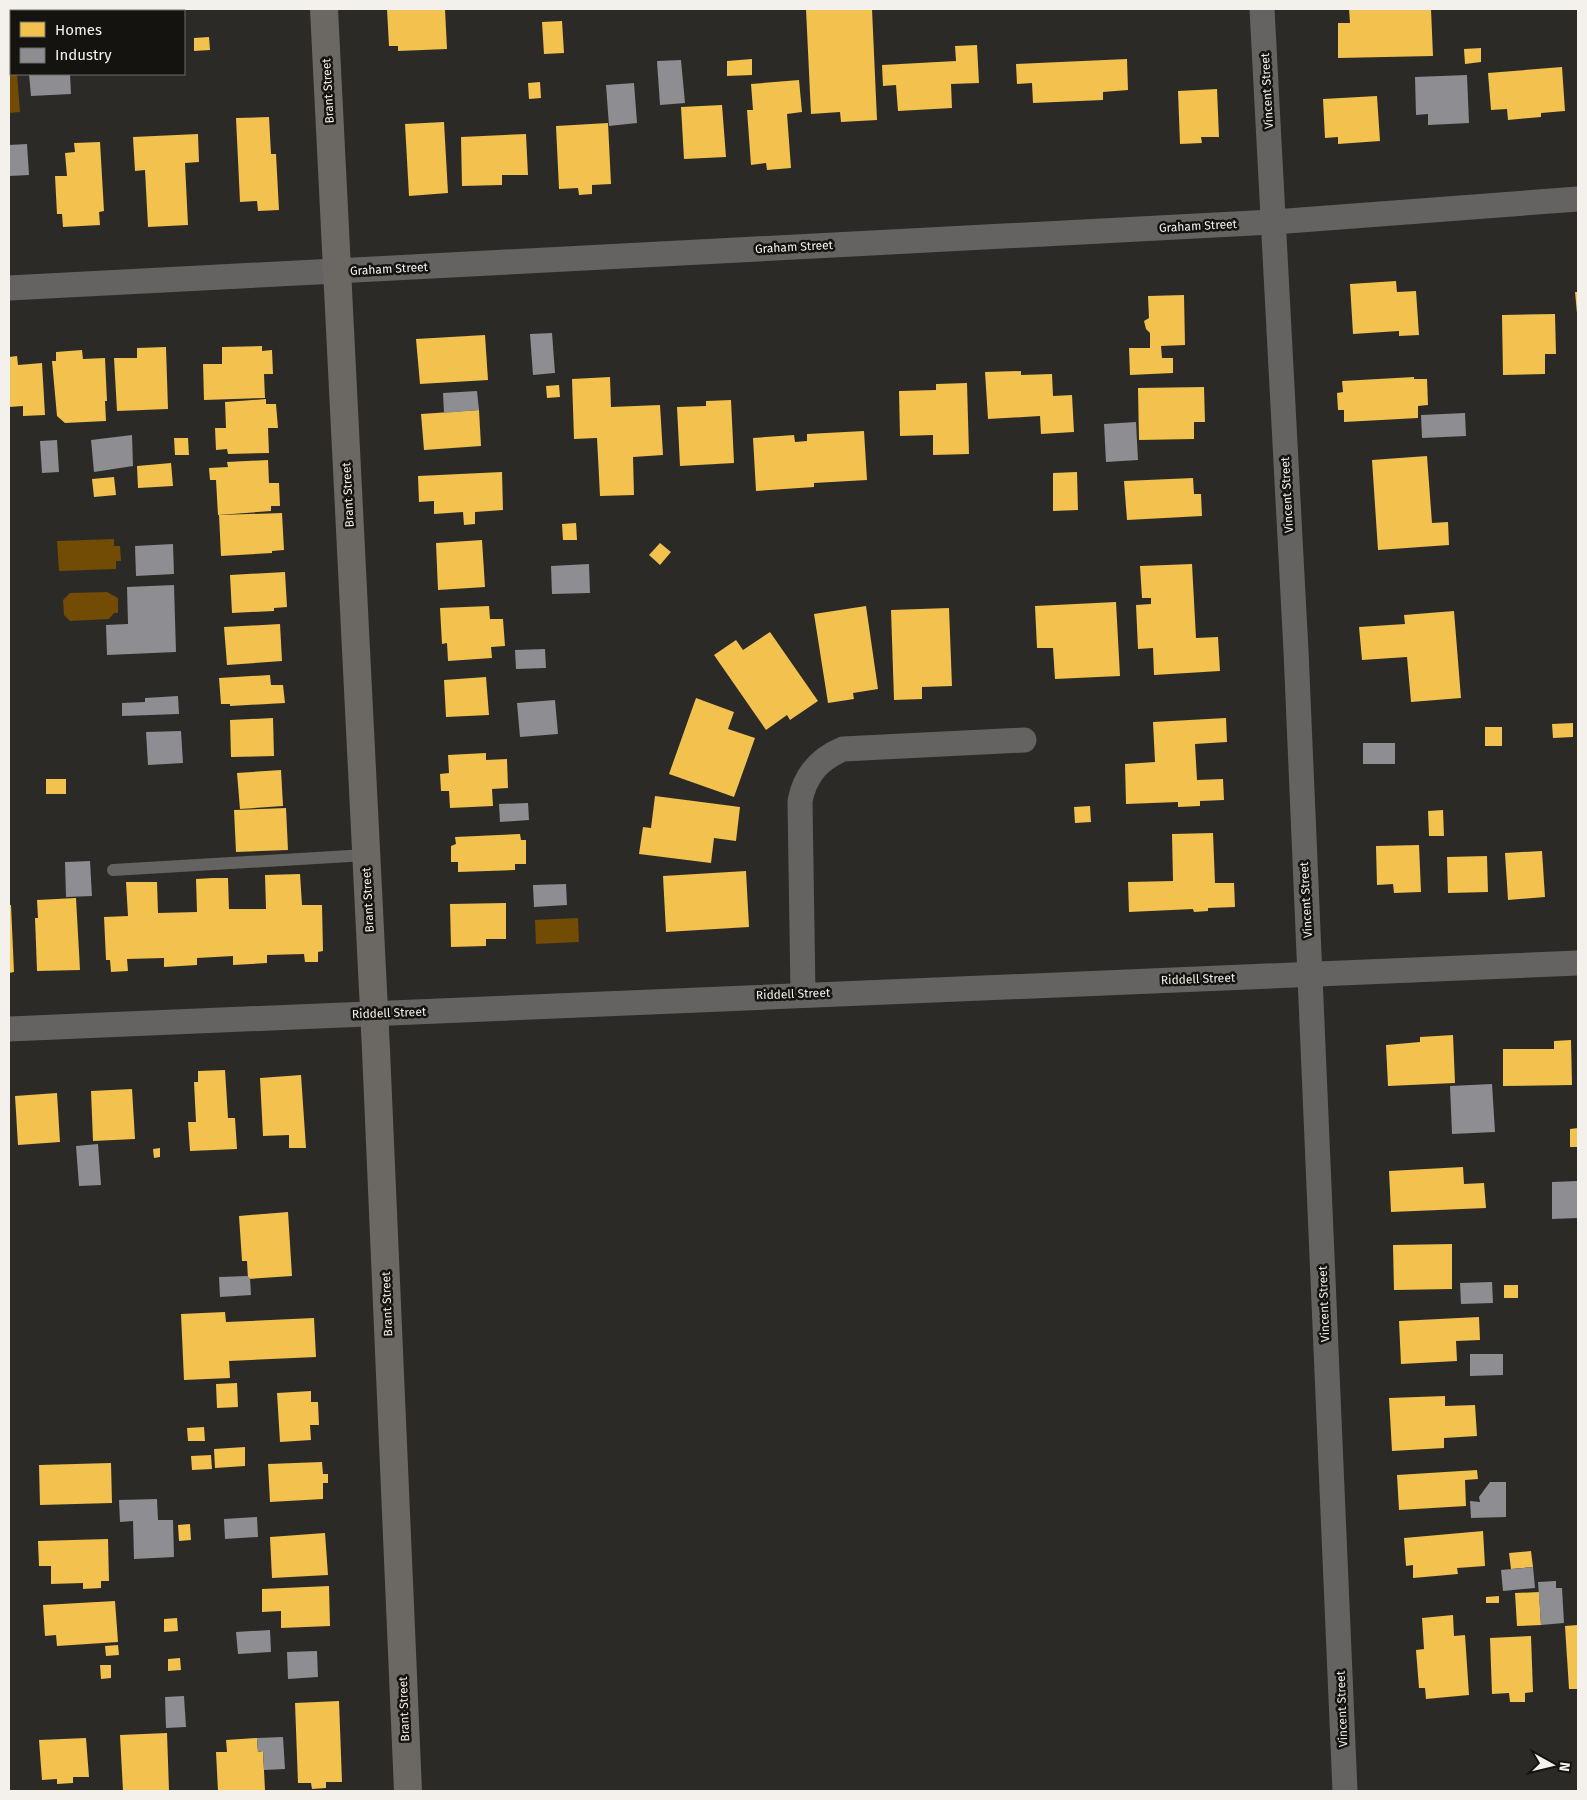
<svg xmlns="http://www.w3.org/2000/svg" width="1587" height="1800" font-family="'Fira Sans',sans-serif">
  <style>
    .water { fill: #724b05 }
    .homes { fill: #f2c14e }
    .industry { fill: #8d8d92 }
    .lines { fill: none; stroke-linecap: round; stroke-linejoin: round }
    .lane { stroke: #656361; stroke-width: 12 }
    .street { stroke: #656361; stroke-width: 25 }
    .secondary { stroke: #6b6762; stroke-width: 28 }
    .labels { text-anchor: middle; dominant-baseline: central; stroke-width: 5; stroke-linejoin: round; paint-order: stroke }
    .street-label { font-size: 12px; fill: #f4f1ed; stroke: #151310 }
  </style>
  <rect width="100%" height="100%" fill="#2c2a27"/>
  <g class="water">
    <polygon points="11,66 11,74 17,74 20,112 9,113 9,67"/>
    <polygon points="114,539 114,546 120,546 121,561 116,561 116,569 59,571 57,541"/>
    <polygon points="107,592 118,598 118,613 114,613 109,619 70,621 64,615 63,600 70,593"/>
    <polygon points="578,918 579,942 536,944 535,920"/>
  </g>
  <g class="homes">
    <polygon points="387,9 445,9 447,49 398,51 398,46 389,46"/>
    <polygon points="806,9 872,9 877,120 841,122 840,112 811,114"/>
    <polygon points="1349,9 1431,9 1433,56 1338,58 1338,23 1350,23"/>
    <polygon points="562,21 564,53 544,54 542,22"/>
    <polygon points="209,37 210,50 194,51 194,38"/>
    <polygon points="977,45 979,83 951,84 952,108 898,111 896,85 883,86 882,65 956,61 955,46"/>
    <polygon points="1481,48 1481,62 1465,64 1464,49"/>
    <polygon points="752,59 752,75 727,76 727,61"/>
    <polygon points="1127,59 1128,90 1103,92 1103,100 1033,103 1032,83 1017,84 1016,64"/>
    <polygon points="1562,67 1565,111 1541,113 1541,117 1508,120 1507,109 1491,110 1488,73"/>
    <polygon points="799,80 802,112 787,114 791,168 767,170 766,163 751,165 747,110 753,110 751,84"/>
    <polygon points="540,82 541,98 529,99 528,83"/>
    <polygon points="1217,89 1219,137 1201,137 1202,143 1180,144 1178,91"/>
    <polygon points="1377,96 1380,141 1338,144 1338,137 1325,138 1323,99"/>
    <polygon points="722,105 726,157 684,159 681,107"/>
    <polygon points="269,117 271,154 276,154 279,210 258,211 257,201 240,202 236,118"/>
    <polygon points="444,122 448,193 409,196 405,124"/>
    <polygon points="608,123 611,184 592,185 592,194 579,195 578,188 559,189 556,126"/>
    <polygon points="198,134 199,162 185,163 188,225 148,227 145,170 135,171 133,137"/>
    <polygon points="526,134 528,175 502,175 502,185 462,186 461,137"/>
    <polygon points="100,142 104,211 99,212 100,225 63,227 62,214 57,214 55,176 67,176 65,153 75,152 74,143"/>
    <polygon points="1396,281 1397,292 1416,291 1419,335 1399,336 1399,331 1353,334 1350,284"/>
    <polygon points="1575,292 1578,292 1578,313 1577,313"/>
    <polygon points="1184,295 1185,345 1161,346 1162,358 1173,358 1173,373 1130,375 1129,348 1150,348 1150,333 1146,329 1144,321 1149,318 1148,296"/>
    <polygon points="1555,314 1556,354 1545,354 1545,374 1503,375 1502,315"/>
    <polygon points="485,335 488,380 420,384 416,339"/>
    <polygon points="262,346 262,351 272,350 273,374 264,374 265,398 204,400 203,364 222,364 222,347"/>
    <polygon points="166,347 168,409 117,411 114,358 137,358 137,348"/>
    <polygon points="82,350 83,359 105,358 107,401 105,401 106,421 65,423 57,416 52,361 56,361 56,352"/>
    <polygon points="17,356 18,365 42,363 45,415 23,416 23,406 9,407 9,357"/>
    <polygon points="1021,371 1021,375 1052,374 1053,396 1072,395 1074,432 1041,434 1040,416 988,419 985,372"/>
    <polygon points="610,377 611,407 660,405 663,455 633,457 634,495 600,496 597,438 574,439 572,379"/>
    <polygon points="1414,377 1414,379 1427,379 1428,405 1418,406 1418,418 1344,422 1344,410 1338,410 1337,393 1343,392 1342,381"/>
    <polygon points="967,383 969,454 933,455 933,435 900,436 899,391 936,390 936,384"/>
    <polygon points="559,385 560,397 547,398 546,386"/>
    <polygon points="1204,387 1205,422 1194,422 1194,439 1139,440 1138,388"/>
    <polygon points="266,399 266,404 276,404 278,428 268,428 269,453 228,454 227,449 216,450 215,428 226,428 225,402"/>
    <polygon points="731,400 734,463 680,466 677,407 706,406 706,401"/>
    <polygon points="479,410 481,446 424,450 421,414"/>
    <polygon points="864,431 867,480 814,483 814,487 756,491 753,438 794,435 795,442 807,441 807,434"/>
    <polygon points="174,438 188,438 189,455 175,455"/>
    <polygon points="1427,456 1432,523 1448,522 1449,545 1378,550 1372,460"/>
    <polygon points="268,460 269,483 279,483 280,506 271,506 271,511 218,515 216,480 210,480 209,468 228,467 227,462"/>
    <polygon points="171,463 173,486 138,488 137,466"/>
    <polygon points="502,472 503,510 475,512 475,524 464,525 463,512 434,514 434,501 419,502 418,476"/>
    <polygon points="1077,472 1078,510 1053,511 1053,473"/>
    <polygon points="114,477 116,495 94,497 92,479"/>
    <polygon points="1193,478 1194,494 1201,494 1202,516 1127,520 1124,481"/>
    <polygon points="282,513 284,550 272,551 272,553 221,556 219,515"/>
    <polygon points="576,523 577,540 563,540 562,524"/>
    <polygon points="482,540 485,587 438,590 436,543"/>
    <polygon points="660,543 671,552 660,565 649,555"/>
    <polygon points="1192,564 1196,638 1218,637 1220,671 1154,675 1153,648 1138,649 1136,605 1151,604 1151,598 1142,598 1140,566"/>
    <polygon points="285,572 287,607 274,608 274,611 232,613 230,575"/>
    <polygon points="1116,602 1120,676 1055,679 1053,648 1037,648 1035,606"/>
    <polygon points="489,606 490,619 503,619 505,646 491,647 492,658 448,661 447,643 442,644 440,608"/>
    <polygon points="866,606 878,689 853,693 854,699 828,703 814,614"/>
    <polygon points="949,608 952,686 922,687 922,699 894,700 891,610"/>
    <polygon points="1454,611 1461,698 1411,702 1407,657 1362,660 1359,627 1405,624 1404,615"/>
    <polygon points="280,624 282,661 227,665 224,627"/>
    <polygon points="770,632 818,701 790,720 787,715 766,730 714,655 736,640 743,650"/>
    <polygon points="270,675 271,685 283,685 285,703 230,706 230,704 221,704 219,678"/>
    <polygon points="486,677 489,715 446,717 444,680"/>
    <polygon points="696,698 734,712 728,729 755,738 734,797 669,774"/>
    <polygon points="273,718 274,756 231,757 230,720"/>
    <polygon points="1226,718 1227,742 1195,744 1197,780 1223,779 1224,800 1200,801 1200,806 1178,807 1178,802 1126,804 1125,764 1155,762 1153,722"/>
    <polygon points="1573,723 1573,737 1553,738 1552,724"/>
    <rect x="1485" y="727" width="17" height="19"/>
    <polygon points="486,753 486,760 507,759 508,788 492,789 493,806 450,808 449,791 441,791 440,774 449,773 448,755"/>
    <polygon points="281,770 283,806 240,809 237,773"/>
    <rect x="46" y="779" width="20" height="15"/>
    <polygon points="655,796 740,807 736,841 714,838 711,863 639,854 643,827 651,828"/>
    <polygon points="1090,806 1091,822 1075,823 1074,807"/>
    <polygon points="286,808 288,850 236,852 234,810"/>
    <polygon points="1443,810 1444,836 1429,836 1428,811"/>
    <polygon points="1213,833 1215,883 1234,883 1235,907 1208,908 1208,911 1194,912 1193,909 1129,912 1128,882 1173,881 1172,834"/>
    <polygon points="520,834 521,840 526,840 526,864 515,864 515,870 458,872 458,862 451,862 451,846 456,844 455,837"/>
    <polygon points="1419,845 1421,892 1394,893 1393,884 1377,885 1376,846"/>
    <polygon points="1542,851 1545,897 1508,900 1505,853"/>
    <polygon points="1487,856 1488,892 1448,893 1447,857"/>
    <polygon points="746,871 749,927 666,932 663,876"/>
    <polygon points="300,874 302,905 322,905 323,951 318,952 318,962 305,962 304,954 267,955 267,963 233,965 233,956 197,958 197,965 164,967 164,958 127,959 128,971 111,972 110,960 106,960 104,917 128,916 126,882 157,882 158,913 197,912 196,879 213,878 228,878 229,909 266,909 265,875"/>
    <polygon points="76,898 80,970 37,971 35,918 38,918 37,900"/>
    <polygon points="506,903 506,939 486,939 486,946 451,947 450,904"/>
    <polygon points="9,905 11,905 14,972 9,973"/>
    <polygon points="1453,1035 1455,1083 1388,1086 1386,1045 1420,1042 1420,1037"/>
    <polygon points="1571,1040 1572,1085 1503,1086 1503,1049 1554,1049 1554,1041"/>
    <polygon points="225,1070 228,1118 235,1118 237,1149 190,1151 188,1122 196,1122 194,1082 198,1082 198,1071"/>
    <polygon points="301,1075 306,1148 289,1148 289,1135 263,1136 260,1078"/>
    <polygon points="132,1089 135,1139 93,1141 91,1091"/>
    <polygon points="57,1093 60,1142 18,1145 15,1096"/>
    <polygon points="1578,1128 1578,1147 1570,1147 1570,1129"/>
    <polygon points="160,1148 160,1157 154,1158 153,1149"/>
    <polygon points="1463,1167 1464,1184 1484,1183 1486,1208 1391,1212 1389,1171"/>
    <polygon points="288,1212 292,1276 248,1279 247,1261 242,1261 239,1216"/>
    <polygon points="1452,1244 1452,1289 1394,1290 1393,1245"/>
    <rect x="1504" y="1285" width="14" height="13"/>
    <polygon points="225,1312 226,1322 314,1318 316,1357 229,1361 230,1378 184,1380 181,1314"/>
    <polygon points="1479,1317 1480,1340 1456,1341 1457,1361 1401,1364 1399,1321"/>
    <polygon points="237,1383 238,1407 217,1408 216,1384"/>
    <polygon points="311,1391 311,1402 318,1402 319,1425 310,1425 311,1440 280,1442 277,1393"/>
    <polygon points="1445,1396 1445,1406 1475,1405 1477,1436 1444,1438 1444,1448 1392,1451 1389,1398"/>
    <polygon points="204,1427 205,1441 188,1441 187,1428"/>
    <polygon points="245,1447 245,1466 215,1468 214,1449"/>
    <polygon points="211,1455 212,1469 192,1470 191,1456"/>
    <polygon points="322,1462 323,1474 328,1474 328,1483 323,1483 323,1499 270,1502 268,1464"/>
    <polygon points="111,1463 112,1503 40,1505 39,1465"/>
    <polygon points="1477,1470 1478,1479 1465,1480 1466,1506 1399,1510 1397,1475"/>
    <polygon points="190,1524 191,1540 179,1541 178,1525"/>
    <polygon points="1483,1531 1485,1566 1457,1568 1458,1574 1413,1578 1413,1565 1406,1566 1404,1538"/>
    <polygon points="325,1533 328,1575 272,1578 270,1537"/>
    <polygon points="108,1539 109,1581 101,1581 101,1588 83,1589 83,1583 51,1584 51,1566 39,1566 38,1541"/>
    <polygon points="1531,1551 1533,1567 1511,1569 1509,1553"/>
    <polygon points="329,1586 330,1626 281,1628 281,1611 262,1612 262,1589"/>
    <polygon points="1539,1592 1541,1625 1517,1626 1515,1593"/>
    <polygon points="1499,1596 1499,1603 1486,1603 1486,1597"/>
    <polygon points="115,1601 118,1642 57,1646 56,1635 45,1636 43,1605"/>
    <polygon points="1453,1615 1454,1636 1465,1635 1469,1695 1426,1699 1425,1688 1419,1688 1416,1650 1424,1649 1422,1618"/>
    <polygon points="177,1618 178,1631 164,1632 164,1619"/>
    <polygon points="1578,1625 1578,1689 1569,1689 1565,1626"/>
    <polygon points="1531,1636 1533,1692 1525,1693 1525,1702 1510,1702 1509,1693 1492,1694 1490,1638"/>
    <polygon points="118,1645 119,1655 106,1656 105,1646"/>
    <polygon points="180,1658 181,1670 168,1671 168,1659"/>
    <polygon points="100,1665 111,1665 111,1678 101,1679"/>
    <polygon points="339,1701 342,1782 326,1782 326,1788 312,1789 311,1783 298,1783 295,1703"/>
    <polygon points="167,1733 169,1790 123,1791 120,1735"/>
    <polygon points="86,1738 89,1777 73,1777 73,1783 57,1784 57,1779 42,1780 39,1740"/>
    <polygon points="257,1738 258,1752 263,1751 265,1790 218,1791 216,1752 227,1752 226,1740"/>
  </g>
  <g class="industry">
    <polygon points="681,60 685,103 660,105 657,61"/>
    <polygon points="29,74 70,74 71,94 31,96"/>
    <polygon points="1467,75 1469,123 1428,125 1428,114 1416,115 1415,77"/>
    <polygon points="634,83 637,123 609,126 606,85"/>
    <polygon points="27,144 29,175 9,176 9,145"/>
    <polygon points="552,333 555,373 533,375 530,334"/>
    <polygon points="477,391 479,410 444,413 443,393"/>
    <polygon points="1465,413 1466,436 1422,438 1421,415"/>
    <polygon points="1136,422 1138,460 1106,462 1104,424"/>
    <polygon points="132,435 133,466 94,472 91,440"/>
    <polygon points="57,440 59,472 42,473 40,441"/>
    <polygon points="173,544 174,574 136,576 135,546"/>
    <polygon points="589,564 590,593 552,594 551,566"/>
    <polygon points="174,585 176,652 107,655 106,625 128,624 127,587"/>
    <polygon points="545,649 546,668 516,669 515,650"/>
    <polygon points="178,696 179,714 122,716 122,703 145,702 145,698"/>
    <polygon points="555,700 558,734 520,737 517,703"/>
    <polygon points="181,731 183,763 148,765 146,732"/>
    <rect x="1363" y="743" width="32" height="21"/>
    <polygon points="528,803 529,820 500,822 499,804"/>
    <polygon points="90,861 92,896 66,897 65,862"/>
    <polygon points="566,884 567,905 534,907 533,885"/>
    <polygon points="1492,1084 1495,1132 1452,1134 1450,1086"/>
    <polygon points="98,1144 101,1185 79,1186 76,1146"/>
    <polygon points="1578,1181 1578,1218 1552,1219 1552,1182"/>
    <polygon points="247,1276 250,1278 251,1295 220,1297 219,1277"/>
    <polygon points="1492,1282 1493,1303 1461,1304 1460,1283"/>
    <polygon points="1470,1354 1503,1354 1503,1375 1470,1376"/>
    <polygon points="1490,1482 1506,1482 1506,1517 1471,1518 1470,1501 1480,1502 1479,1497"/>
    <polygon points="157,1499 158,1520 173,1520 174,1557 134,1559 133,1521 120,1522 119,1500"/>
    <polygon points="257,1517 258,1537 225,1539 224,1519"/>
    <polygon points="1533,1567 1535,1588 1503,1591 1501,1570"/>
    <polygon points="1556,1581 1556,1588 1562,1588 1564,1623 1541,1625 1538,1582"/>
    <polygon points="270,1630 271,1652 238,1654 236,1632"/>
    <polygon points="317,1651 318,1677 288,1679 287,1652"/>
    <polygon points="184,1696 186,1727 166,1728 165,1697"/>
    <polygon points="283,1737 285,1769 264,1770 263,1751 258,1752 257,1738"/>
  </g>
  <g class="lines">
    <polyline class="lane" points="113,870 366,855"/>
    <g class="street">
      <polyline points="1262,9 1296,651 1345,1791"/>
      <polyline points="9,288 1274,222 1578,199"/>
      <path d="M803,994L800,801C805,775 819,759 843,749L1024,740"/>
      <polyline points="9,1029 1578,963"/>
    </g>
    <polyline class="secondary" points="324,9 376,1050 408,1791"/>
  </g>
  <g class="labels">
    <g class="street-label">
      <text transform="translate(328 91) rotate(-93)">Brant Street</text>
      <text transform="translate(1267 91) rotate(-93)">Vincent Street</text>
      <text transform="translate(1198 226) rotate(-3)">Graham Street</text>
      <text transform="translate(794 247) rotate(-3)">Graham Street</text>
      <text transform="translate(389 269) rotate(-3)">Graham Street</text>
      <text transform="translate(348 495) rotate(-93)">Brant Street</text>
      <text transform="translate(1287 495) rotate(-93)">Vincent Street</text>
      <text transform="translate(368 900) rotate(-93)">Brant Street</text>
      <text transform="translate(1306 900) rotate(-93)">Vincent Street</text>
      <text transform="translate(1198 979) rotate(-2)">Riddell Street</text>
      <text transform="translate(793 994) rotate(-2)">Riddell Street</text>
      <text transform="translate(389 1013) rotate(-2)">Riddell Street</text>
      <text transform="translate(387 1304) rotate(-92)">Brant Street</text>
      <text transform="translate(1324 1304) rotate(-92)">Vincent Street</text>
      <text transform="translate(404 1709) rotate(-92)">Brant Street</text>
      <text transform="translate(1342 1709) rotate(-92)">Vincent Street</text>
    </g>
  </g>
  <rect width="1587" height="1800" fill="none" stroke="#f4f1ed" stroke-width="20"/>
  <rect x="10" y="10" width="175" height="65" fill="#151310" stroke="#6e6c68"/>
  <rect x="20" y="22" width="25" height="15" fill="#f2c14e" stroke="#6e6c68"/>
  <text x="55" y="35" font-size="15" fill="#f4f1ed">Homes</text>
  <rect x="20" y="48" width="25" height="15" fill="#8d8d92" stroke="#6e6c68"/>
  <text x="55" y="60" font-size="15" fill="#f4f1ed">Industry</text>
  <g transform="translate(1552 1765) rotate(98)" stroke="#151310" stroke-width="4" paint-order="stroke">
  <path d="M0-4L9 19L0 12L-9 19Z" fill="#f4f1ed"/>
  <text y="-8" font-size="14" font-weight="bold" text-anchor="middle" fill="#f4f1ed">N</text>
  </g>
</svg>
